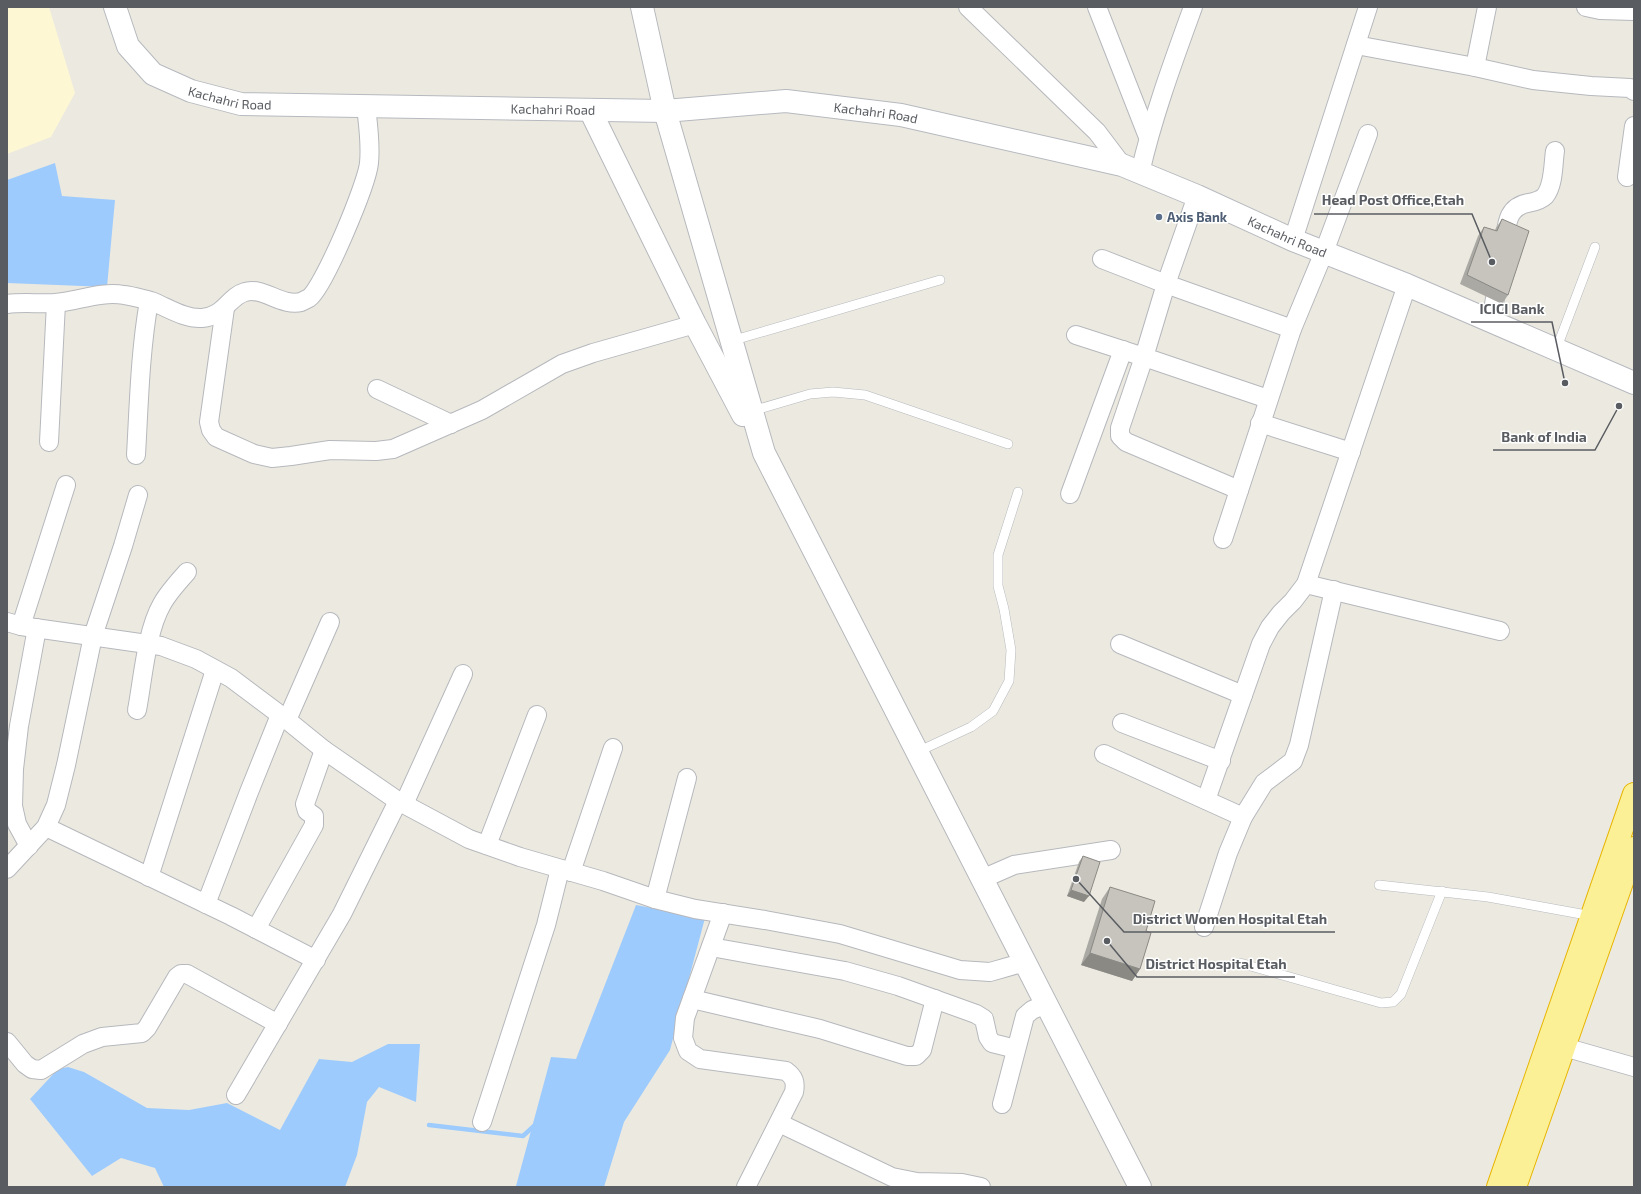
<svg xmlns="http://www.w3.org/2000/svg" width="1641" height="1194" font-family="'Exo 2',sans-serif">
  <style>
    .commercial { fill: #fdf7d4 }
    .water { fill: #9ecbfd }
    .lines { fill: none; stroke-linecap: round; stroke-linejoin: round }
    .stream { stroke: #9ecbfd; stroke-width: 4.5 }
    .service-casing { stroke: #b6b8bd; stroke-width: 10 }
    .minor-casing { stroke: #b6b8bd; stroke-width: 20 }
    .tertiary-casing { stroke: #b6b8bd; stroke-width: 24 }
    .secondary-casing { stroke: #b6b9bf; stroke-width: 24 }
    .trunk-casing { stroke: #e8b504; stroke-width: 24 }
    .service { stroke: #fff; stroke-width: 9 }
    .minor { stroke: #fff; stroke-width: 18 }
    .tertiary { stroke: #fff; stroke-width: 22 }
    .secondary { stroke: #fff; stroke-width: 22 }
    .trunk { stroke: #fcf096; stroke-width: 22 }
    .wall { fill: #aaa9a3 }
    .shaded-wall { fill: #8b8984 }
    .building { fill: #c6c4bd; stroke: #8b8984 }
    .service-dot { fill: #5c6f8a; stroke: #fff; stroke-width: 1.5 }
    .labels { text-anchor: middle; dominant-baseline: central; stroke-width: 3; stroke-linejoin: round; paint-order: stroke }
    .street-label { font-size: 13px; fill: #595c61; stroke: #fff }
    .service-label { font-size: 13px; font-weight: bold; fill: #4e5e75; stroke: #fff; text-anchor: start }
    .leader { fill: none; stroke: #595c61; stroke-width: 1.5 }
    .callout-dot { fill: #595c61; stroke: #fff; stroke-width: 1.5 }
    .callout-label { font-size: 14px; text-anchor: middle; font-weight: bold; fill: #595c61; stroke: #fff; stroke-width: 3; stroke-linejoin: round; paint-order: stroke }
  </style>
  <rect width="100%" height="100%" fill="#eceae0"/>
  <polygon class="commercial" points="7,7 49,7 75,93 51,137 7,154"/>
  <g class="water">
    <polygon points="55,163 62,196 115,200 107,287 7,283 7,180"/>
    <polygon points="636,905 705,918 670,1050 624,1122 604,1187 516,1186 551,1057 576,1059"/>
    <polygon points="388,1044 420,1044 416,1102 379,1087 367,1102 357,1155 345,1187 164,1187 155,1168 121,1158 92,1176 30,1099 58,1069 68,1067 84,1072 147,1108 189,1110 227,1103 280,1130 319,1059 352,1062"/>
  </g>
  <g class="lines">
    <polyline class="stream" points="429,1125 523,1136 535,1125"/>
    <defs>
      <g id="service">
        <polyline points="731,341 940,280"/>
        <polyline points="1556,350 1595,247"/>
        <polyline points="752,411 810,394 833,392 865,395 1008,444"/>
        <polyline points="917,752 971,727 993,711 1009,681 1011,650 1004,609 998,586 998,555 1018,492"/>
        <polyline points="1379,885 1488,897 1592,916"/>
        <polyline points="1240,963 1381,1003 1393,1002 1401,994 1442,891"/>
      </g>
      <g id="minor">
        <polyline points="968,7 1097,132 1122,165"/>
        <polyline points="1097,7 1148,137"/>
        <polyline points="1586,7 1600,10 1634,11"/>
        <polyline points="1356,45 1475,67 1533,80 1591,86 1630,88 1634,91"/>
        <polyline points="1475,67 1487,7"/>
        <path d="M1140,173C1153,116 1173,62 1193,7"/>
        <polyline points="1627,177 1634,126"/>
        <polyline points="1197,196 1166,284 1144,357 1120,428 1120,436 1126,442 1239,490"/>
        <polyline points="1293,240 1368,7"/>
        <path d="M1504,244C1507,226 1506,207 1528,203C1534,202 1541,200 1545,196C1554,185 1553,164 1555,151"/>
        <polyline points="1102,259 1166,284 1292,329"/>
        <path d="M7,304C23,302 39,304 55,303C78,301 101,291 124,295C133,296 142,299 151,301C167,307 184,319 202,318C225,316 228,297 245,292C262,286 282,307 301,302C303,301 307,299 309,298C324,287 367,184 369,163C371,144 368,125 366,106"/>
        <polyline points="225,308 209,422 211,430 216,437 254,454 272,458 291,456 330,450 376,451 393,449 482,410 562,364 593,353 695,324"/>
        <polyline points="1491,322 1499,275"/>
        <polyline points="1076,335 1144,357 1268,399"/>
        <polyline points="377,389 451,424"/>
        <polyline points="1260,423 1351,452"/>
        <polyline points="49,442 56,303"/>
        <path d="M136,455C139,403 140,352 149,301"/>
        <polyline points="1070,494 1123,350"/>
        <polyline points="1223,539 1292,329 1324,252 1368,134"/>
        <polyline points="1306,584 1500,631"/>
        <polyline points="7,622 21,626 161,646 196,659 231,678 287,720 324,750 398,801 469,839 520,857 603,881 655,899 695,909 765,920 840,934 960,970 990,972 1025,962"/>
        <polyline points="21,626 66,485"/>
        <polyline points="1120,644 1243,695"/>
        <path d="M137,710C143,679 146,632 162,604C168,593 178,582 187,572"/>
        <polyline points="287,720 330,622"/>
        <polyline points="1122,723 1221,761"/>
        <polyline points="1104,754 1243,817"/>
        <polyline points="1206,800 1261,644 1270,627 1281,613 1293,601 1306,584 1407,285"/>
        <polyline points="404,804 463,674"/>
        <polyline points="46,827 231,916 316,960"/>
        <polyline points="487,845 537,715"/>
        <polyline points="29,846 17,824 13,806 14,769 19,726 37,628"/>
        <polyline points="7,869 46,827 56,805 66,765 93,636 123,546 138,495"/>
        <polyline points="571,872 613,748"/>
        <polyline points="149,877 215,670"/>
        <polyline points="982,879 1014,865 1111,850"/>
        <polyline points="655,899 687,778"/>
        <polyline points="206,904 249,792 280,715"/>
        <path d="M723,913L685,1018L683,1038L688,1051L700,1059L786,1071C794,1077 796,1082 794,1092L746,1187"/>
        <polyline points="1204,927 1228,853 1243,817 1264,783 1293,761 1299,745 1334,590"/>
        <polyline points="256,929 314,825 314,816 307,811 305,804 324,750"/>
        <polyline points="711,947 845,971 898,986 976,1014 984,1019 988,1037 992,1043 1016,1049"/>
        <polyline points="692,999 820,1029 907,1056 916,1056 922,1050 935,999"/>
        <polyline points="7,1042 25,1064 32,1069 41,1070 83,1044 102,1037 142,1033 147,1028 177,977 181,974 187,974 278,1024"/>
        <polyline points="1564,1047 1634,1067"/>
        <polyline points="236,1095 342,914 398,801"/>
        <polyline points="1002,1104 1025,1016 1032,1010 1046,1004"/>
        <polyline points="482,1122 546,925 560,869"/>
        <polyline points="779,1123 892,1177 917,1182 962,1183 981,1187"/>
      </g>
      <g id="tertiary">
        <polyline points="642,7 665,111 764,453 1140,1187"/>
        <polyline points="590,110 695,324 743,415"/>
      </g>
      <g id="secondary">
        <path id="s1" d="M115,7L128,46L153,74L191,91L241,104L665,111L786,101L901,115L1122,165L1197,196L1293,240L1407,285L1634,383"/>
      </g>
      <g id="trunk">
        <polyline points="1498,1187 1634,794"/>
        <polyline points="1515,1187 1634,848"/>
      </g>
    </defs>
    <use href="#service" class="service-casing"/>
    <use href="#minor" class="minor-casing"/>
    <use href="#tertiary" class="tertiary-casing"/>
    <use href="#secondary" class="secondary-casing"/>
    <use href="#trunk" class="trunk-casing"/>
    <use href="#service" class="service"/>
    <use href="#minor" class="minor"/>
    <use href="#tertiary" class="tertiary"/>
    <use href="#secondary" class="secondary"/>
    <use href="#trunk" class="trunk"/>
  </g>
  <g class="wall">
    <polygon points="1502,219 1508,295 1502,304 1460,284 1478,236 1484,227 1495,230 1496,228"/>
    <polygon points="1083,856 1084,902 1067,896 1079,862"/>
    <polygon points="1110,887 1146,931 1140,969 1132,981 1081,965 1102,899"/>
  </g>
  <g class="shaded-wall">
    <polygon points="1071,890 1089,896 1084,902 1067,896"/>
    <polygon points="1090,953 1140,969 1132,981 1081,965"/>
  </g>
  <g class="building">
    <polygon points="1502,219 1529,231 1508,295 1467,275 1484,227 1497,231"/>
    <polygon points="1083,856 1100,862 1089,896 1071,890"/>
    <polygon points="1110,887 1155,901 1146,931 1151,933 1140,969 1090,953"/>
  </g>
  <circle class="service-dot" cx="1159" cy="217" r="4"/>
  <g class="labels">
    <g class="street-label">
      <text stroke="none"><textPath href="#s1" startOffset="160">Kachahri Road</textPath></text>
      <text stroke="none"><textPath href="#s1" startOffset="484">Kachahri Road</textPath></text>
      <text stroke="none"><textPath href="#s1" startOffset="808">Kachahri Road</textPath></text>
      <text stroke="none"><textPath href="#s1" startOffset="1240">Kachahri Road</textPath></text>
    </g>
    <g class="service-label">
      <text x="1167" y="217">Axis Bank</text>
    </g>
  </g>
  <path class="leader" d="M1492 262L1472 214H1314M1565 383L1552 322H1471M1619 406L1595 450H1493M1076 879L1124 932H1335M1107 941L1137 977H1295"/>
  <g class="callout-dot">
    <circle cx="1492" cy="262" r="4"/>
    <circle cx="1565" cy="383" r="4"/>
    <circle cx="1619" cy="406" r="4"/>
    <circle cx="1076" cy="879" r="4"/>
    <circle cx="1107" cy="941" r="4"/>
  </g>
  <g class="callout-label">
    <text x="1393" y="205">Head Post Office,Etah</text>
    <text x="1512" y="314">ICICI Bank</text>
    <text x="1544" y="442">Bank of India</text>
    <text x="1230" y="924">District Women Hospital Etah</text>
    <text x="1216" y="969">District Hospital Etah</text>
  </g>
  <rect width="1641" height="1194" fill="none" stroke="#595c61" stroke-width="16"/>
</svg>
